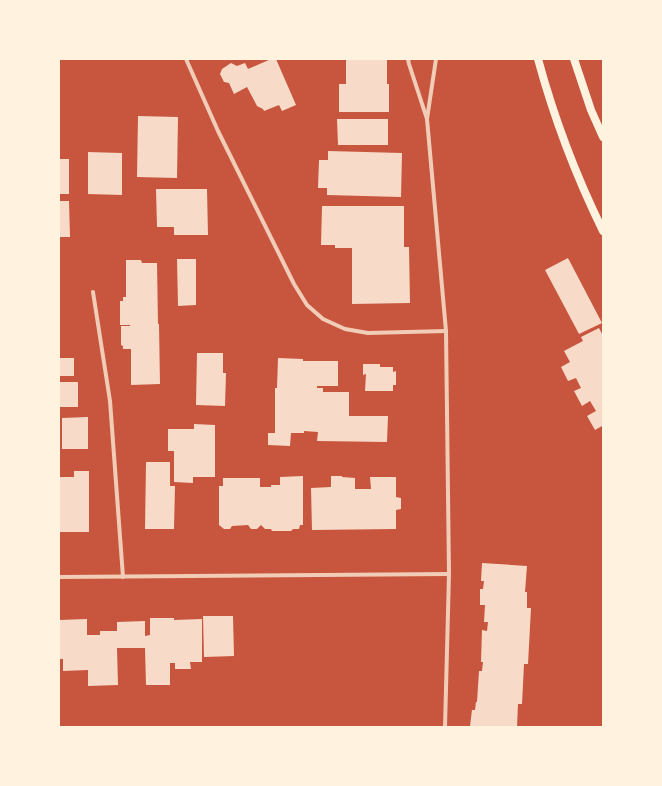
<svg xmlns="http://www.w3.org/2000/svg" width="662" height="786" font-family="'DM Sans',sans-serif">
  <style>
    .building { fill: #f7dbc8 }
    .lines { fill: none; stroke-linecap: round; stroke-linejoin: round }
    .minor { stroke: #f1ccb7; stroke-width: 4 }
    .secondary { stroke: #fff3e0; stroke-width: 8 }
  </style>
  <rect width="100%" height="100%" fill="#c8553d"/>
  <g class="building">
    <polygon points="271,59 276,59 296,105 282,111 279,105 264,111 263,109 257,106 247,87 234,94 229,83 224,82 220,74 222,69 231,63 237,66 245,63 248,69"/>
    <polygon points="346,59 387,59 387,84 389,84 389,112 339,112 339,84 346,84"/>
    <polygon points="138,116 178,117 177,178 137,177"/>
    <polygon points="337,119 388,119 388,145 338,145"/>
    <polygon points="328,151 402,153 401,197 327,195 327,188 318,188 319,160 328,160"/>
    <polygon points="88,152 122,153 122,195 88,194"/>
    <rect x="59" y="159" width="10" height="35"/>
    <polygon points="156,189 207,189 208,235 174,235 174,227 157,227"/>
    <polygon points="59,201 69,201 70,237 59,237"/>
    <polygon points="322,206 404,206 404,247 409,247 410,303 352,304 352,248 335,248 335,245 321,245"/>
    <polygon points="568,258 602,323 579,334 545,270"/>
    <polygon points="177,259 196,259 196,305 178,306"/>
    <polygon points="126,260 141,260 142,263 157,263 158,324 159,324 160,384 131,385 131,349 123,349 123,346 121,345 121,326 130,326 130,325 120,325 120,301 123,301 123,297 126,297"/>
    <polygon points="599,328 603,336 603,429 602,426 595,430 587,416 596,411 590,401 582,406 574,391 581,388 576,378 568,381 561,367 570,362 564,351 583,341 581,337"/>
    <polygon points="197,353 223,353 223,373 226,373 225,406 196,405"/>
    <rect x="59" y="358" width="15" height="18"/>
    <polygon points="278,358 303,359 303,361 338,361 338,386 317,386 317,388 323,388 323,392 349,392 349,416 388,416 387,442 317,441 318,432 304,431 304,433 291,433 290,446 268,445 268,433 275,433 275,388 277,388"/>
    <polygon points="363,364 380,364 380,367 393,367 393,372 396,371 396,385 393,385 393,391 365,391 366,374 363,375"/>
    <rect x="59" y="382" width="19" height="25"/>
    <polygon points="88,417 88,449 62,449 62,418"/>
    <polygon points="194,424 215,425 215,477 193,477 193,483 174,482 174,451 168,451 168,429 194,429"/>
    <polygon points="146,462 170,462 170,486 175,486 174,529 145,529"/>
    <polygon points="74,471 89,471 89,532 59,532 59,477 74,477"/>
    <polygon points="303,476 303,525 300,525 299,529 293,529 291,531 272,531 271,529 265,529 261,525 257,529 251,529 248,525 232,526 230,529 224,529 219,525 219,486 223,486 223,478 260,478 260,487 271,487 271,485 280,485 280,477"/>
    <polygon points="331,476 342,476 342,477 355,478 355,489 371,489 370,477 396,477 396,497 401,498 401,509 396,510 396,529 312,530 311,488 331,487"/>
    <polygon points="482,563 527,566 525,592 527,592 527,608 531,608 528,664 524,664 522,704 518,704 517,727 470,726 472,710 475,710 476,702 477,702 479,671 482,671 483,662 481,662 482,630 487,631 488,622 484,622 485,605 480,605 480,589 483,589 484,581 481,581"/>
    <polygon points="203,616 233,616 234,656 204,657"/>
    <polygon points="150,618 174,618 174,620 202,619 202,662 190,662 191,669 175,669 175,663 170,663 170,685 146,685 145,648 117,648 118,685 88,686 88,670 63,671 63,659 60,659 59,655 59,620 87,619 87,635 100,635 100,631 117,631 117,622 145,621 145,636 150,635"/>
  </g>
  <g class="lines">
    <g class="minor">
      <polyline points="186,59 218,131 294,284 307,305 323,319 345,329 368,333 446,331"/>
      <polyline points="408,59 409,64 427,119 446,331 449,574 445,727"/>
      <polyline points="427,119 436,59"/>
      <polyline points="93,292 110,401 123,577"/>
      <polyline points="59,577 449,574"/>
    </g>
    <g class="secondary">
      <path d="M538,59C554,118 576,176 603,231"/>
      <polyline points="574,59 591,110 603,137"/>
    </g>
  </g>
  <rect width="662" height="786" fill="none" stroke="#fff3e0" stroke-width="120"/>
</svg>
